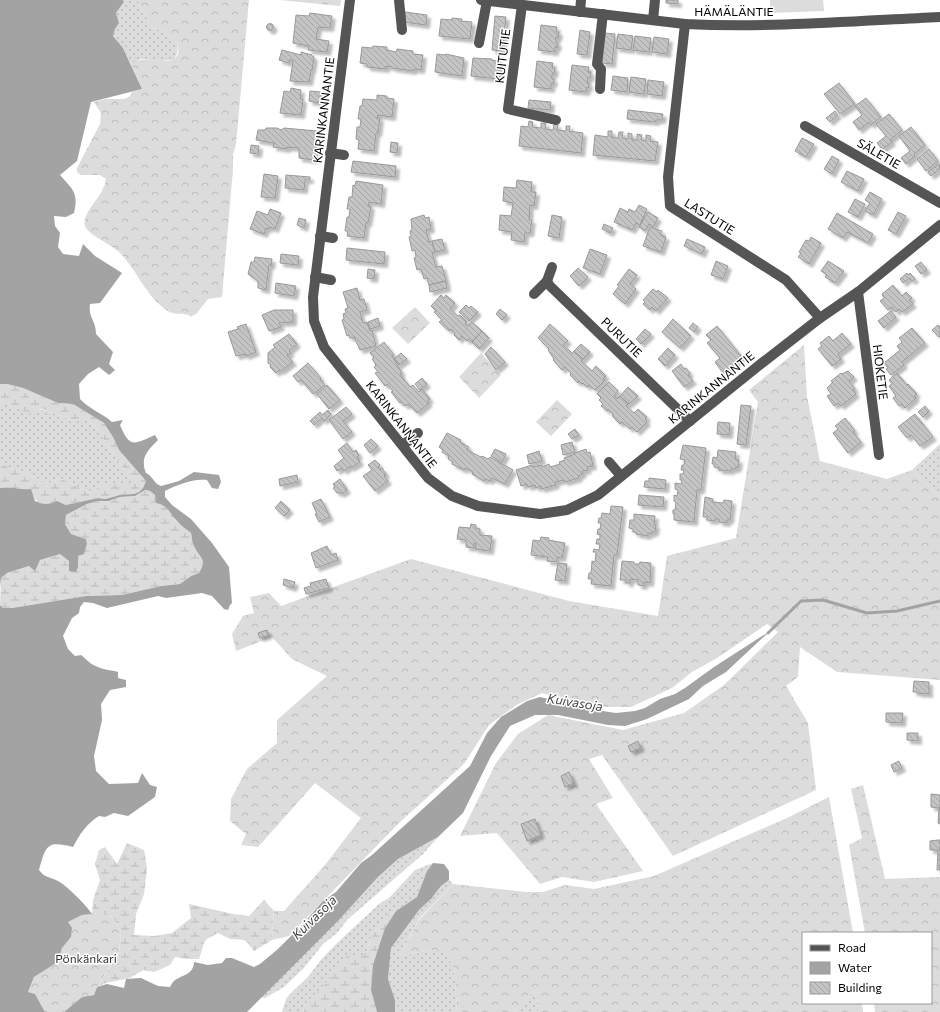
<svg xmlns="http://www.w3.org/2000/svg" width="940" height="1012" font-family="Commissioner,sans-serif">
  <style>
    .grass { fill: url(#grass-dots) }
    .forest { fill: url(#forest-crowns) }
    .wetland { fill: url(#wetland-marsh) }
    .garden { fill: #dcdcdc }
    .water { fill: #a3a3a3 }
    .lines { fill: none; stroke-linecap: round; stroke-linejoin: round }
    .stream { stroke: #a3a3a3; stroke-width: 3 }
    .building { fill: url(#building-back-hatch); stroke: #999; filter: url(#shadow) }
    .minor { stroke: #555; stroke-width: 10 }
    .labels { text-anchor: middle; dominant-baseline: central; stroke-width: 3; stroke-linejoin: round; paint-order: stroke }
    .street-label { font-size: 12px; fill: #000; stroke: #fff }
    .park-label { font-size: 12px; fill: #333; stroke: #fff }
    .water-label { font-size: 13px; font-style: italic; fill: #444; stroke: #fff }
  </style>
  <defs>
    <pattern id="grass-dots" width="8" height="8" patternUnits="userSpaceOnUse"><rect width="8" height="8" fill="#dcdcdc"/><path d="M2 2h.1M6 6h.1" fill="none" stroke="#bbb" stroke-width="1.8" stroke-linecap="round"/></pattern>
    <pattern id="forest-crowns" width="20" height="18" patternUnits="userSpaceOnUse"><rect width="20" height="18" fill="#dcdcdc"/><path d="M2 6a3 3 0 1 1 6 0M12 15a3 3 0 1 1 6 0" fill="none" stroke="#bbb"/></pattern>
    <pattern id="wetland-marsh" width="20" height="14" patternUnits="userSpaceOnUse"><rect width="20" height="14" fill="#dcdcdc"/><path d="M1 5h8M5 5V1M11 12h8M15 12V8" fill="none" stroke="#bbb"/></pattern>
    <pattern id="building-back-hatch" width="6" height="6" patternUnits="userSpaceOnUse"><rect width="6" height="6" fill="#c4c4c4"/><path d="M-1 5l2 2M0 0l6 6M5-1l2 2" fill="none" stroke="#a7a7a7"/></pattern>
    <filter id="shadow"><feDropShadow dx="3.5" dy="3.5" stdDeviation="1" flood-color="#0004"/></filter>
  </defs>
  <rect width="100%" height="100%" fill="#fff"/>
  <g class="grass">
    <polygon points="123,0 138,0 142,10 153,28 164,31 178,44 177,54 174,59 162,61 140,59 131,64 123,48 113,36 115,29 119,23 116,13 124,2"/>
    <polygon points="0,402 12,406 49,411 73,421 83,418 95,426 122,467 133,477 133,485 104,485 88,492 60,478 50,483 39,480 29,474 12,469 0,462"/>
    <polygon points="940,444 940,498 912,470"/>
    <polygon points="438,837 423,854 348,919 337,933 323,944 303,969 284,987 265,998 261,997 338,921 378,877 398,859"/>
    <polygon points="433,863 427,871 417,897 396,911 385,916 370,939 367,951 362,957 327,982 303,1007 304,1012 282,1012 286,999 290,994 308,977 320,961 333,947 379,904 389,898 415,870"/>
    <polygon points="449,880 453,884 419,919 400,955 441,949 454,966 457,1012 395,1012 395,1000 388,979 391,948 419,910 431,899 441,886"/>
    <polygon points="534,990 539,1012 514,1012"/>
  </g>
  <g class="forest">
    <path d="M138,0H249L236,144L233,155V169L222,297L208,299L196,314L190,317L189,315C182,313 173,315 168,311C147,298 138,272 121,254C113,245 88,235 85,226C82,213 99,200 103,188C105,186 105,182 106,179L100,175H81L77,172V168L100,124L101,113L94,102L106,99H125L130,96L132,92L142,89L131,64C142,53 171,69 178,54C179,51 178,47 178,44L164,31L153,28L142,10Z"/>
    <polygon points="280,0 341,0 340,6"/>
    <polygon points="415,307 430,323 408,344 392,328"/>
    <polygon points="804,345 807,396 820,461 887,479 912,470 940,498 940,680 837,672 800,647 798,677 786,686 808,723 816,790 673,856 602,755 589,759 613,798 596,804 643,871 594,882 562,877 540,884 497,833 460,836 496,763 518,734 548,715 623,730 684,713 724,685 778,632 767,624 717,658 692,672 672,688 631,707 593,707 542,693 518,704 489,725 464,764 399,823 289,936 272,940 274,911 284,911 325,865 361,818 315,783 258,847 241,845 246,834 230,821 231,799 247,769 277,743 277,720 327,676 292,659 272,637 236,651 232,634 243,616 254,613 250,597 269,593 281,606 411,559 569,601 658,616 667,556 736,538 758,402 749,390"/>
    <polygon points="481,353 501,375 479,398 459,377"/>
    <polygon points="557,400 572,414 551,436 536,422"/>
    <polygon points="863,785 885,879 940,877 940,1012 875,1012 874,1003 931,1003 931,933 865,933 849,845 862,838 851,789"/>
    <polygon points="829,797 853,933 803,933 803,1003 862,1003 863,1012 539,1012 534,990 514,1012 457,1012 454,966 441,949 400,955 419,920 453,884 526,892 543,892 565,885 594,889 654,876 787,818"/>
    <polygon points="92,914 110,915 113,918 121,931 119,952 97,987 94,995 82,997 64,1012 45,1012 35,994 28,992 34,977 58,962 62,948 71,937 68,922 82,915"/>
  </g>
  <g class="wetland">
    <path d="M0,384H7L23,388L58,403L73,404L104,423L113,437L119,450L146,481L143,488L139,492L134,494L116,496L105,499L98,498L66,505L57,501C42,509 36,503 30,489C20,490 10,486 0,488V462L12,469L29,474L39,480L50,483L60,478L88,492L104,485L133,484V477L122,467L95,426L83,418L73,421L49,411L40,409L34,415L0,402Z"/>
    <path d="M144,490L150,491L155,495L172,513L175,520L191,533C192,537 192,543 194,546C199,558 208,558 199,573L191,576L180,584L161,586L122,595L86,596L12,608H3L0,605L1,578L7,573L30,566L40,560L60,554L78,567V556L84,553L87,544L86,539L71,534L65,524L66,515L87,504L97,501H109L120,497L135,496Z"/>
    <polygon points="127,843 144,850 147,869 144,894 136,914 134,935 154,936 172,933 191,918 189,904 233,914 249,916 264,900 274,911 272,940 254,951 245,940 230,939 218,933 205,940 199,959 187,959 175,957 170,965 154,972 143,970 130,978 106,983 97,987 119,953 121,931 113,918 110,915 92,914 93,900 100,880 95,864 99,850 105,847 117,864"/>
    <polygon points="396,911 385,928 371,990 377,1012 304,1012 303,1007 327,982 348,954 362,956 367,951 370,939 385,916"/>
  </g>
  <polygon class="garden" points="770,0 823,0 824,11 770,13"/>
  <g class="water">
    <path d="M0,0H123L124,2L116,13L119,23L115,29L113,36L123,48L142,89L91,102L77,161L60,175C72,189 79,192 74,213L66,217L54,216L55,226L60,233L58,247L63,254L79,256L83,244L95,256L122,273L100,303L90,304C88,318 96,320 96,334L113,352L109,364L115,370L109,375L99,367L88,374L79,384L80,399C89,409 102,413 112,422L123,420L120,425C130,449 134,444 155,435L158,440C147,451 140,458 146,473C153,476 153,483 161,486L179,481L194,472L219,475L221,482L218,489L212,488L207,480C194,478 176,485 165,491V497L172,505L191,519L212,543L229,567L232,603L230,605L228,610L224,609L212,596L202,593L166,598L158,596L107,608L93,603L84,602L80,607L79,613L72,618L63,636L68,649L75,656L81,655C86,659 91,665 98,667C104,670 111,670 118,672V678L126,680V687L110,690L101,704L102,720L94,756L96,771L109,784L138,783L142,773L150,785L157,787L155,797L128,816L114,813L105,817L99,816C86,824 80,834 73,847C46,840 46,846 39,870C46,879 49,876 58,881C66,885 87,906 92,914L82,915L68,922L72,928L71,937L62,948L58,962L34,977L28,992L35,994L45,1012H0V605L3,608H12L86,596L122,595L161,586L180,584L191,576L199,573C208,558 199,558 194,546C192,543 192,537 191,533C186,529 180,525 176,520C169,512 168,505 156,503L155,495L150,491L145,490L135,496L120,497L109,501H97L87,504L66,515L65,524L71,534L86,539L87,544L84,554L78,556V567L76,572L69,571V561L60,554L40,560L35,571L29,566L7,573L1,578L0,587V488C10,486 20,490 31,489L35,501C44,505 48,505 57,501L66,505L98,498L105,499L120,495L134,494L139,492L143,488L146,481L119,450L113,437L104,423L73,404L58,403L23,388L7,384H0Z"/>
    <path d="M770,631L726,672L703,686L689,699L647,719L625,726L608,725L558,715H535L510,726L491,756L463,813L438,837L398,859L378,877L338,921L247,1012H64L82,997L94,995L97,987L107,984L124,988L126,979L141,978L158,986L170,987C171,985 172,983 174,981C181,975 194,975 194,962L208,965L222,963L226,958H232L254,967L260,964L278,949L300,927L323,901L336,892L361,863L372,855L470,766L487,733L501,717L527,701L540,697L595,710L616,713L635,711L645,708L660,699L675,694L685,688L714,667Z"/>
    <polygon points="433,863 444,864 449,871 449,880 441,886 431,899 419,910 391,948 388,979 395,1000 395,1012 377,1012 371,990 373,965 385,928 396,911 417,897 427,871"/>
  </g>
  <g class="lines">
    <polyline class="stream" points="768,633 801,601 823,600 867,613 897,611 940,601"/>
  </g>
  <g class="building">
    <polygon points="666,0 678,0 678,4 666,3"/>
    <polygon points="405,12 427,15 426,25 404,22"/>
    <polygon points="310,13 332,16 330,28 318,27 316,39 329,41 327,52 308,50 309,46 293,43 296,15 309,16"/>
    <polygon points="495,16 506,17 502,51 492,50"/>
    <polygon points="452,18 462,19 461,21 472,22 470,39 439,36 441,19 452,20"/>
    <circle cx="270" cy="27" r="3.5"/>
    <polygon points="541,25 557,27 556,32 559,32 558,38 556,37 556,43 558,43 557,48 555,47 555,52 538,50"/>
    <polygon points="580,30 590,32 587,55 577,54"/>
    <polygon points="605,33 615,34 612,64 602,63"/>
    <polygon points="618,34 633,36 631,50 616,48"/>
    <polygon points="635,36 651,38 649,52 633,50"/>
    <polygon points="654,37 669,39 667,54 652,52"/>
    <polygon points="373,46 387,47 387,50 396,52 397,49 413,51 413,54 423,55 421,70 414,69 413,71 392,68 392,67 386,66 386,69 367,67 367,64 360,63 362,47 372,48"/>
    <polygon points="282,50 301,55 301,52 312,55 312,56 314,57 312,70 311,70 309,82 290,81 293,61 290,59 289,63 279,60"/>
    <polygon points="437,54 445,55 446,54 464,58 462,76 435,72"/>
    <polygon points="473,58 492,59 492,60 501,62 499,79 471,76"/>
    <polygon points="537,61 553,63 552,68 555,68 554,74 552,74 552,79 554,79 553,84 551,84 551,89 534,87"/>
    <polygon points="572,65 589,67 588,72 591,72 590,78 588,78 587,83 589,83 589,88 587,87 586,92 569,90"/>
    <polygon points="613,76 628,78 627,92 611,90"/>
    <polygon points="631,77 646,79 644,94 629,92"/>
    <polygon points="648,80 664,82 662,96 647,94"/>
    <polygon points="839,83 855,104 840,114 824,94"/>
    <polygon points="291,88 301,90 300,99 303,99 301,115 280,113 284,91 290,92"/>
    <polygon points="310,91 321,92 319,103 309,101"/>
    <polygon points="377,95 387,96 387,98 394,99 392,117 378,115 377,118 380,118 378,133 376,133 374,151 358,149 359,140 356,139 357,127 360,127 361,119 358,119 360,106 362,106 363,99 377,100"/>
    <polygon points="866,98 881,117 871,125 869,122 859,130 853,122 862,115 855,106"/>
    <polygon points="529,100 551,102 550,110 528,108"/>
    <polygon points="628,110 663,114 662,120 656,120 656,122 627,119"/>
    <polygon points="835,111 838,115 830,122 826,118"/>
    <polygon points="889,114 902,130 890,140 892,142 882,149 877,143 886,136 876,124"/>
    <polygon points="529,121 533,122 532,127 541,128 541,123 546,123 545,129 553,130 554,124 558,125 557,130 566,131 566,126 570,126 569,131 583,133 581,153 519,146 521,126 528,127"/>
    <polygon points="911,127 925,145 914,154 915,156 906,164 901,158 910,151 899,136"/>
    <polygon points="266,128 277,128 281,130 284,128 317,131 314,160 299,158 299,148 287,147 287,149 273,147 274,143 256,140 258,130 265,130"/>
    <polygon points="608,131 612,131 612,137 618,138 619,132 623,132 622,138 628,139 628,133 632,134 632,140 637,140 637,134 642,135 641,140 646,141 646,135 651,136 650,141 658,142 655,161 593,155 595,135 608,137"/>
    <polygon points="802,138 814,144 806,157 795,151"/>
    <polygon points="391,142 398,143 397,153 390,152"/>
    <polygon points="251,145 259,146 258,154 250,153"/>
    <polygon points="929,149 938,161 926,171 917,159"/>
    <polygon points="832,156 839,160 832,174 824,169"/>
    <polygon points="353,161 396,166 395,177 351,172"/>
    <polygon points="939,164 940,169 931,176 928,172"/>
    <polygon points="847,171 864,179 858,191 841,182"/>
    <polygon points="264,174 278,176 275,198 261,197"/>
    <polygon points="286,175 310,177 310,180 305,180 304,190 285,188"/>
    <polygon points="517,180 532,182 531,192 536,192 534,206 530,205 529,220 532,220 530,233 525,233 524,242 511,240 512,232 499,230 500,215 511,216 513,203 503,201 504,187 516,188"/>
    <polygon points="356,181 383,185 381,204 369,202 368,206 371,206 368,223 366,223 364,238 347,236 348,231 345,231 347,217 349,217 350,209 347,209 349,197 352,197 353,185 355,186"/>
    <polygon points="870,192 882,199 873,215 865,211 870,203 865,200"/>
    <polygon points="855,199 865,204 858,217 848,212"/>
    <polygon points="639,205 647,209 640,225 636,223 632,230 614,222 620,208 628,212 629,209 635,212"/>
    <polygon points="270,209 281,213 275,229 270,227 269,229 266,228 264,234 250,229 257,211 268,215"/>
    <polygon points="648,212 658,218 653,227 649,224 645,231 639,227"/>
    <polygon points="898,212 906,216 896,234 888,230"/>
    <polygon points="837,213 873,234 868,243 847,232 843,238 828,229"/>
    <polygon points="424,215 425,218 429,217 431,229 426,230 429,242 432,241 435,252 432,253 436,267 442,266 446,281 429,285 427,278 424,279 421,269 417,270 414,258 416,257 415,250 412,251 409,237 411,236 410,231 412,230 411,219"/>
    <polygon points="552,215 562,217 559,238 548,236"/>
    <polygon points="299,218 306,220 304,228 297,225"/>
    <polygon points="604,224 613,228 610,233 602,229"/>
    <polygon points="650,227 662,231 660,235 666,237 661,252 643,246"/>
    <polygon points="811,237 821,243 809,264 798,257 801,253 799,252 806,240 809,241"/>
    <polygon points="442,239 445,250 435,252 432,241"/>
    <polygon points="687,239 705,247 702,254 684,246"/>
    <polygon points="347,248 385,252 384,264 346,260"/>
    <polygon points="590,249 607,255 600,274 583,268"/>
    <polygon points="281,254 299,256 298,265 280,263"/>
    <polygon points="255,257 272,259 271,266 269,265 266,290 258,288 258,281 248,274 251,262 254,262"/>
    <polygon points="716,261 728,266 723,279 711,275"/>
    <polygon points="828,261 844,271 835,283 825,277 827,275 821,271"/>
    <polygon points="921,262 927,270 921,274 915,266"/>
    <polygon points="578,268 588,277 579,286 570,276"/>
    <polygon points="368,269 375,270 374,279 367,278"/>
    <polygon points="629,269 637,275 630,284 636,289 625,304 613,294 619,286 617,285"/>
    <polygon points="907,273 908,275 910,273 915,279 912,281 910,278 903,283 900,279"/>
    <polygon points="446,281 447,288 430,292 429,285"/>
    <polygon points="276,283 296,286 294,296 275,293"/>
    <polygon points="893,285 902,296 906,292 912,298 909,300 913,304 902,312 899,309 896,312 892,307 888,310 880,301 884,298 882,294"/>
    <polygon points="357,288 360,300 364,299 367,310 360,312 363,323 367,322 370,331 372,330 376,346 360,350 354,337 350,338 349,335 347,336 342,320 344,319 343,314 346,313 345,309 348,308 343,292"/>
    <polygon points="653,289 657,292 658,290 668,298 656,311 652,307 650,310 643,304 645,302 643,300"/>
    <polygon points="441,295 444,298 446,295 455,303 450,309 458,316 460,315 467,322 465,324 468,326 472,322 482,331 472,342 468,339 467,341 462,336 459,340 454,335 455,333 451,329 449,331 439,322 442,320 434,312 436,311 431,306"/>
    <polygon points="466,305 469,308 471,306 478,312 469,321 459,312"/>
    <polygon points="500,309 507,315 502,320 496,314"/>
    <polygon points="274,310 293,310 293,322 279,323 281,327 269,331 262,315"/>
    <polygon points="891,311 896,317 884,328 878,321"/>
    <polygon points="378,318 380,326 370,329 368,322"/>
    <polygon points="673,319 691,336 680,348 662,332"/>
    <polygon points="693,323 698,327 694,332 689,328"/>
    <polygon points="246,324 256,352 246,356 245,354 236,356 228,332 238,329 237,327"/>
    <polygon points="550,324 568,341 563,345 570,351 572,354 574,351 583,359 581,361 592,371 596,366 606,376 603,379 605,380 595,390 589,385 587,387 583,383 582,384 579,381 578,383 570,375 571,373 565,367 562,370 553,360 554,359 548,350 549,349 538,338"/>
    <polygon points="938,325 940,327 940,336 939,337 932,330"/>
    <polygon points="717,326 742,357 723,373 715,362 720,358 707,343 711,340 706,335"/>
    <polygon points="912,328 925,343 902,362 904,365 891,375 886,369 888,368 884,363 900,350 897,346 902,342 899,338"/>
    <polygon points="645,329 651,334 641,344 636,339"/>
    <polygon points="482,331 489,338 479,349 472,342"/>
    <polygon points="842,333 851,344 838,354 841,359 832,366 818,349 822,346 820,343 829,336 833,341"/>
    <polygon points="289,334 297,344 289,351 291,353 287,355 293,362 281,371 279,370 276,373 270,367 271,365 268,363 268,353 275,347 273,345"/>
    <polygon points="384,342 394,355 392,356 402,373 400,374 410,387 413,385 419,392 422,389 430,399 427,401 429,403 417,413 408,404 405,406 402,402 400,403 391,392 393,391 387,384 385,386 375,373 378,372 374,367 376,365 372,359 374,358 370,353"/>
    <polygon points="581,344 590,352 583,359 574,351"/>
    <polygon points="491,347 505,362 496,370 485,354"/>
    <polygon points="668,348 675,355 665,366 658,359"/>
    <polygon points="401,353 407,359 399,365 394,359"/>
    <polygon points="308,363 321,378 320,379 325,385 313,394 301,380 298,382 293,376"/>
    <polygon points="681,364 684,369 686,368 690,373 688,375 693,381 684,387 672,371"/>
    <polygon points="848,371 854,377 849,381 855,389 853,390 856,394 841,406 838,403 834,406 827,396 831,394 827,388 833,382 831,381 841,373 842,374"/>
    <polygon points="897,373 907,385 908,384 917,394 914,396 916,398 905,408 902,404 899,406 893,398 896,396 889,386 892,384 889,380"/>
    <polygon points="422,378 427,384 420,390 415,384"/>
    <polygon points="609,382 618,391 614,396 617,399 620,396 628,404 626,406 634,413 638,409 647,417 645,419 647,422 637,432 632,427 630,429 622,422 620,424 612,416 613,414 608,409 607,411 601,406 603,404 599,400 601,398 597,394"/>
    <polygon points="327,385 340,400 329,409 317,394"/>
    <polygon points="628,387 638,396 629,404 620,396"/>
    <polygon points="741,405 751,406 746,445 737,444"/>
    <polygon points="925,406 929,411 923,417 918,412"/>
    <polygon points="346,407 352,414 343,421 352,432 343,439 329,420"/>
    <polygon points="328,410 331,414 324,421 322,418 314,425 310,421 320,412 322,415"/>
    <polygon points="915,414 933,437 920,446 911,435 907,438 898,427"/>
    <polygon points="845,418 855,431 853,432 861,442 848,453 833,433 838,429 835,426"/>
    <polygon points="718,422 730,423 729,435 717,434"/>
    <polygon points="575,429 579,435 572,439 568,434"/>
    <polygon points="447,433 461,440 460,442 469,447 467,450 481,457 482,456 488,459 490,457 513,470 505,484 492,478 490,481 485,479 484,481 472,474 473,472 465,468 464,470 452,464 453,462 448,459 449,456 442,452 443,450 439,447"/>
    <polygon points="371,439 378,446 370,453 364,445"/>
    <polygon points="572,442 575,452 563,455 561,445"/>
    <polygon points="347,443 353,452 356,450 359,455 357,457 360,462 351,468 350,466 344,471 342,468 337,471 334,466 344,458 338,450"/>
    <polygon points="683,445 706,448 701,490 697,490 694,522 674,520 674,514 673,514 673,510 675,510 676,502 674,501 674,495 677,496 678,490 675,489 675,483 681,484 682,480 680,480 680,474 683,474 684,470 681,470 682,465 684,465 685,460 680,459"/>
    <polygon points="495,449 506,454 502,462 491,456"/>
    <polygon points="586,449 587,453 590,452 593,466 587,467 588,470 582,471 583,474 578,476 579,478 565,482 564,480 555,482 556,485 541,489 541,486 536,488 535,485 528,487 527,484 521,486 516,470 532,465 532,467 542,465 542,467 549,464 550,467 560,464 559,462 565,460 564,458 575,454 575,453"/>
    <polygon points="718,450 736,452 735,459 739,460 738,468 736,467 736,469 731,469 731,471 719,470 719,468 714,467 714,464 712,464 713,457 717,458"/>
    <polygon points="539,451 542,461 529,464 527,455"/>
    <polygon points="375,460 380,465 378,467 380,470 382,468 386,474 384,476 388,481 375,491 363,476 372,470 368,465"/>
    <polygon points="297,475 298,482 280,486 279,479"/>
    <polygon points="649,478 666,480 665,489 644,487 645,481 649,481"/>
    <polygon points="340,479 347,490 341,494 339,492 337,493 333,488 335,487 333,484"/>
    <polygon points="639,495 664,497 663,507 638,505"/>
    <polygon points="705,497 713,499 713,502 723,503 724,500 732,501 730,520 727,520 727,523 719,522 719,519 715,519 715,521 707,520 707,517 703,517"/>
    <polygon points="321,499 330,517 319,522 315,514 317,514 312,503"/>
    <polygon points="281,501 290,510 284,516 275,508"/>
    <polygon points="611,506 623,507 617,555 614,555 611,586 591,584 592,579 588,579 589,573 591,573 592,561 595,562 596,552 593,552 594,549 599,550 600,544 596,544 597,539 600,539 600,535 597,534 598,529 600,529 601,523 598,523 599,518 601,518 602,513 610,514"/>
    <polygon points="634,514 655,516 654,525 656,525 655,532 652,532 652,534 648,533 648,536 636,534 636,532 633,532 633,529 629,528 630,520 634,520"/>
    <polygon points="471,524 476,525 476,528 480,529 480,535 492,536 490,551 475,549 476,544 474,543 474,548 466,547 466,540 457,539 459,527 470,528"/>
    <polygon points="541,537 549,538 548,540 565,543 562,558 557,557 557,562 547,561 548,557 531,555 533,540 540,541"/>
    <polygon points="327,546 331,555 336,553 338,560 316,568 311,553"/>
    <polygon points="622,561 634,562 634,564 639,564 640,562 651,563 650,583 644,582 644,586 638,585 638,580 630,579 630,583 626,583 626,580 620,580"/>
    <polygon points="558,563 567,564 565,581 555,580"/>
    <polygon points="284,579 295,582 293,588 283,585"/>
    <polygon points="326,579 329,588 306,594 304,588 311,586 310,583"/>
    <polygon points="267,630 269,635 260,638 258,633"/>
    <polygon points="914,681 929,682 929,694 917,693 917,692 913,692"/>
    <polygon points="886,713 903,713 902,723 886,722"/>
    <polygon points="907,733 918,733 918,741 907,740"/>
    <polygon points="638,741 641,748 631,752 628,746"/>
    <polygon points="899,761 902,768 894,772 891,765"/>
    <polygon points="569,772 574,783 565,787 561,776"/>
    <polygon points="931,794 940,795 940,824 938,823 939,808 931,807"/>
    <polygon points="535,819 541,835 527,841 521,824"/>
    <polygon points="938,840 940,840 940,870 937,870 938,850 930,850 930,841"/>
  </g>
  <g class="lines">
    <g class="minor">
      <polyline points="350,0 313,297 314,321 324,347 428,478 452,496 478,506 540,514 567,510 598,495 762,363 820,318 858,292 940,225"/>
      <polyline points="399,0 402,30"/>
      <path d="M481,0L685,24C770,28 855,21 940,17"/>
      <polyline points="522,5 508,109 556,120"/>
      <polyline points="580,12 581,0"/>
      <polyline points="653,20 655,0"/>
      <polyline points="685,24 668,177 670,206 786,280 820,318"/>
      <polyline points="479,43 487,1"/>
      <polyline points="600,89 601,69 597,64 603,14"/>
      <polyline points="805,126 940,203"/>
      <polyline points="330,153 344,155"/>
      <polyline points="320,236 333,238"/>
      <polyline points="552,267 547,281 550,286 690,421"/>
      <polyline points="315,277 331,280"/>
      <polyline points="858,292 879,455"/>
      <polyline points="534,294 547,281"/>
      <polyline points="403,445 418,433"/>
      <polyline points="609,462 621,476"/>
    </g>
  </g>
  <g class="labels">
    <g class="street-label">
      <text x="734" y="11">HÄMÄLÄNTIE</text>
      <text transform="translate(502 56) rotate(-83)">KUITUTIE</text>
      <text transform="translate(323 110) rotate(-83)">KARINKANNANTIE</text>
      <text transform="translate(879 153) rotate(30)">SÄLETIE</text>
      <text transform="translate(710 216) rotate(32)">LASTUTIE</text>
      <text transform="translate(622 337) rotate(44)">PURUTIE</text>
      <text transform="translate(881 372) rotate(83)">HIOKETIE</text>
      <text transform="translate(711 387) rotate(-39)">KARINKANNANTIE</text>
      <text transform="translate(402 424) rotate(52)">KARINKANNANTIE</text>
    </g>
    <g class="park-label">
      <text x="86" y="958">Pönkänkari</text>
    </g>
    <g class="water-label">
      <text transform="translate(575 702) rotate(9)">Kuivasoja</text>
      <text transform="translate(314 917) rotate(-44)">Kuivasoja</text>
    </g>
  </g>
  <rect x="802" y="932" width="130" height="72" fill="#ffffff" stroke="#999999"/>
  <rect x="810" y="945" width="20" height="6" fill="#555555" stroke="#999999"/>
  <text x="838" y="952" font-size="12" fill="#000000">Road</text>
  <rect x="810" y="962" width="20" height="12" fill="#a3a3a3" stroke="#999999"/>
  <text x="838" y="972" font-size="12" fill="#000000">Water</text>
  <rect x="810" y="982" width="20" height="12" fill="url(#building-back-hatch)" stroke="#999999"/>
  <text x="838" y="992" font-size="12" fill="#000000">Building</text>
</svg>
